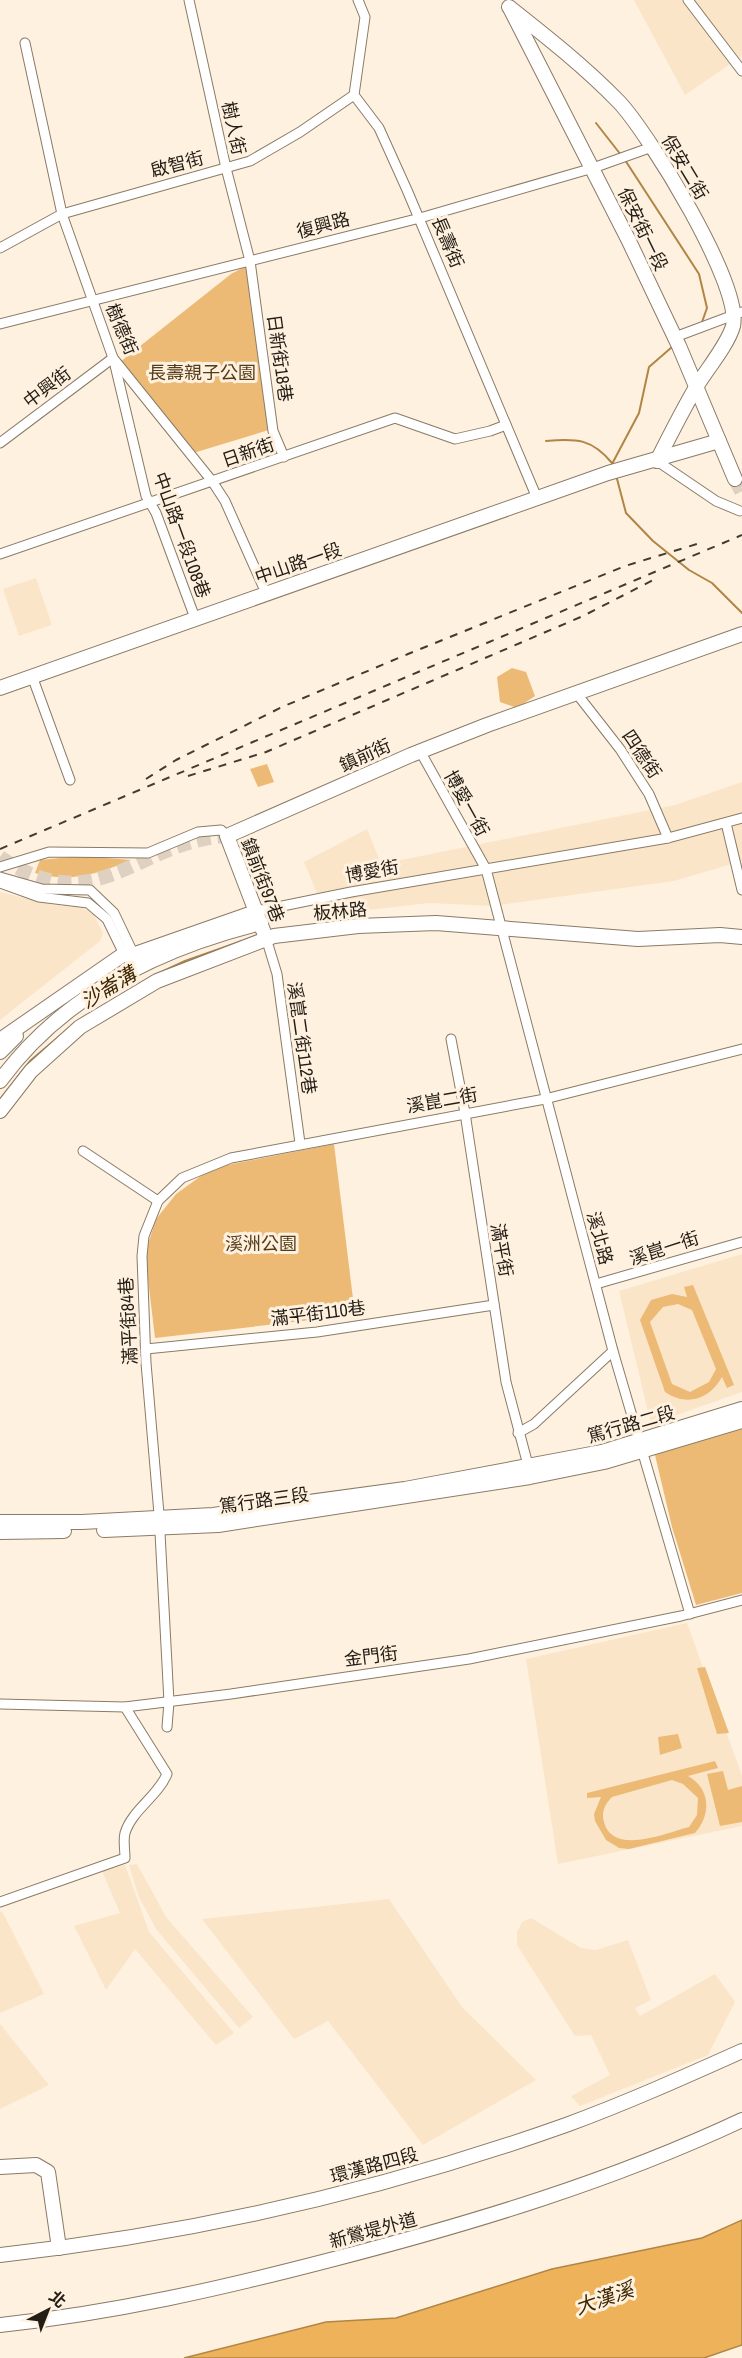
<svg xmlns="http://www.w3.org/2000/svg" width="742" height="2358" font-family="'Archivo Narrow','Noto Sans TC',sans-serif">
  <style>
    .built { fill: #fbe5c9 }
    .green { fill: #edba75; fill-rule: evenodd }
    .water { fill: #eeb25a; stroke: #b18545; stroke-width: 1.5 }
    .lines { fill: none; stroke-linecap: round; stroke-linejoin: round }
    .stream { stroke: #b18545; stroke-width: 2 }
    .secondary-tunnel { stroke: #ded1c1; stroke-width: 14; stroke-dasharray: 14 7; stroke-linecap: butt }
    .street-casing { stroke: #8a7b67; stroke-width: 11 }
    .secondary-casing { stroke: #8a7b67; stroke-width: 16 }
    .street { stroke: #fff; stroke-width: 9 }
    .secondary { stroke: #fff; stroke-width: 14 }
    .rail { stroke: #423b32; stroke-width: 2; stroke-dasharray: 8 8; stroke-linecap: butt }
    .labels { text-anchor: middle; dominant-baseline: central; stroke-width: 6; stroke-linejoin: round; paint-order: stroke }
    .street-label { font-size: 18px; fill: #231d15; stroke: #fff1df }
    .park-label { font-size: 18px; fill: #553c18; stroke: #fff1df }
    .water-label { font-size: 20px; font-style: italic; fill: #3d2600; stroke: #fff1df }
  </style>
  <rect width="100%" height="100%" fill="#fff1df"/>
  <g class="built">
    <polygon points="634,0 742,0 742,56 685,95"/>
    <polygon points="36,578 52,625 19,636 3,589"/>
    <polygon points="742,782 742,861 674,881 492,906 429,903 326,915 304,862 367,829 381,864 675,805"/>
    <polygon points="0,892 53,905 83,908 94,915 103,933 100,941 0,1020"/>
    <polygon points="742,1254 742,1392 651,1424 619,1291"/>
    <polygon points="687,1623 742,1776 742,1826 558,1864 526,1659"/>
    <polygon points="137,1864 166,1917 253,2017 239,2028 156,1929 139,1897 129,1865"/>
    <polygon points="125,1865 149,1932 234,2033 216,2045 135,1949 106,1990 74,1926 120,1913 102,1871"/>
    <polygon points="389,1899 462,2007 536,2080 423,2145 328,2021 294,2039 202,1919"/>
    <polygon points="2,1911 44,1994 0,2013 0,1912"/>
    <polygon points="531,1918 581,1948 596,1950 628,1940 651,2000 635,2008 640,2016 715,1974 735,2002 708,2055 580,2106 571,2096 610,2075 591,2035 575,2036 517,1945 517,1932 522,1922"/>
    <polygon points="0,2024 49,2085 0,2109"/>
  </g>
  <g class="green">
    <polygon points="246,266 272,429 190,454 120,362 231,274"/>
    <polygon points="512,668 526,672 535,696 517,708 500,702 497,677"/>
    <polygon points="267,764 274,782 258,787 250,769"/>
    <path d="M80,856L131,860C99,874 69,883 35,873L40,860Z"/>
    <polygon points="334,1144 355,1315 155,1338 145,1254 156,1219 176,1194 212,1168"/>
    <path d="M693,1285L734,1385L727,1388L722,1377C710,1399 687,1407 665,1392L640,1320L651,1300L672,1294L687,1297L684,1287ZM678,1304L692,1310L716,1369L709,1382L690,1392L672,1384L650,1322L663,1307Z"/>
    <polygon points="742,1427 742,1593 696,1605 672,1527 655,1455"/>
    <polygon points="705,1667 729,1733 717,1734 697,1668"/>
    <polygon points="678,1734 682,1748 660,1755 658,1737"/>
    <path d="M715,1761L718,1768L688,1776C710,1788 712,1814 695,1833L629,1849L619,1848L606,1840L595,1821L594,1814L601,1797L587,1798V1793ZM672,1780L683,1784L698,1798L697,1815L689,1827C666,1833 613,1856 604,1822C601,1812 605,1804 612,1797Z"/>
    <polygon points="723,1771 728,1790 742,1786 742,1822 720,1826 707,1774"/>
  </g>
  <polygon class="water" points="742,2220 742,2345 704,2358 184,2358 326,2322 396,2318 552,2269 702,2238"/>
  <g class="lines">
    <g class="stream">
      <polyline points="596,123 621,155"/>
      <polyline points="625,160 699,274 707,308 702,322"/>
      <path d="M546,441C577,438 592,439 612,463"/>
      <polyline points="612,464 639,413 649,367 672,347"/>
      <polyline points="616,475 626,513 653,541 689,570 712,583 742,613"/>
      <polyline points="157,974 185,961 242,941"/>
      <polyline points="88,1015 152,976"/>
      <polyline points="0,1099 30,1061 75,1023"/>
    </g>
    <g class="secondary-tunnel">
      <polyline points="735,479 742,493"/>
      <path d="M0,857C96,923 137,841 227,836"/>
    </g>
    <defs>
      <g id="street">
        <polyline points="189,0 226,168 250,261 273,431 284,457"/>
        <polyline points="358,0 365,17 354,95 379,128 407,190 537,498"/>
        <polyline points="688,0 742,71"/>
        <polyline points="25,43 62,214 113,358 212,481 225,501 266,593"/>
        <polyline points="0,248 62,214 250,161 300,132 354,95"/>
        <polyline points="0,324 420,218 593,168 652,147"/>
        <polyline points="675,337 742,312"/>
        <polyline points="114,361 146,496 156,513 195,618"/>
        <polyline points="0,443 113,358"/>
        <polyline points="657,461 716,501 740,511"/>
        <polyline points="0,554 395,418 455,439 490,431 506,425"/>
        <polyline points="32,676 70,780"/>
        <polyline points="577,694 620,749 649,794 668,838"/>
        <polyline points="420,751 486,869 613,1351 690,1614"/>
        <polyline points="726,823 742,890"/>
        <polyline points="0,867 49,852 148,853 198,832 221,830 227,836"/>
        <polyline points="0,877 42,889 90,890 114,913 135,957"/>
        <polyline points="0,883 39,897 88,903 107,919 124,954 135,968"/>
        <polyline points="258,911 351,892 668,838 742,818"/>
        <polyline points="266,938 277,974 300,1143"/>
        <polyline points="451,1039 465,1113 506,1382 528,1465"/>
        <polyline points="83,1151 158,1201"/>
        <polyline points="596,1284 742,1242"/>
        <polyline points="146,1349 317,1332 494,1305"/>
        <polyline points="518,1433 534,1424 613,1351"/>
        <polyline points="0,1704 125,1707 231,1694 469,1659 681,1616 742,1600"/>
        <polyline points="167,1727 169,1702 159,1514 146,1363 142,1256 144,1236 158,1201 182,1178 231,1158 545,1099 742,1049"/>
        <path d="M0,1902L125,1858C125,1850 123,1840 125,1833C132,1810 158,1796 167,1774L125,1707"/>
      </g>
      <g id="secondary">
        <path d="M509,7C547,37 585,67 619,102C649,134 742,285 733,326C728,344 708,368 698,384C683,409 670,435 657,461"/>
        <polyline points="511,10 628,239 679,346 735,479"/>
        <polyline points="0,688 608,473 719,441"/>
        <polyline points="266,938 227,836 411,755 487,725 742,634"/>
        <polyline points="0,1040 124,954 135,954 258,911"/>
        <polyline points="0,1052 16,1036"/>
        <path d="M0,1081C63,995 160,948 261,923"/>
        <polyline points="0,1111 31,1071 80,1027 157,981 274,936 358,926 436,923 638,939 720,935 742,937"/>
        <polyline points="0,1522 82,1522 213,1515 405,1489 602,1452 742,1409"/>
        <polyline points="104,1530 218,1525 530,1477 604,1462 742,1421"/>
        <polyline points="0,1532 64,1531"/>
        <polyline points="0,2167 36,2165 48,2172 59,2248"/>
        <path d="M0,2255C193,2234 383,2190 566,2125C626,2103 684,2077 742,2051"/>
        <path d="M0,2325C114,2313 223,2288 334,2259C473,2223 612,2181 742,2120"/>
      </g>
    </defs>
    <use href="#street" class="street-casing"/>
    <use href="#secondary" class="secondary-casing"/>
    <use href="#street" class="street"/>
    <use href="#secondary" class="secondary"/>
    <g class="rail">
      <polyline points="188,776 266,752 583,616 657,578"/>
      <polyline points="146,779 176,760 282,707 408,654 625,566 697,544"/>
      <polyline points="0,849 742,535"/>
    </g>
  </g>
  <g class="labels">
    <g class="street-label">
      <text transform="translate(234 128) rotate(78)">樹人街</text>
      <text transform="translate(177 164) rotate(-15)">啟智街</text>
      <text transform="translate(685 167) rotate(59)">保安二街</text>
      <text transform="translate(323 225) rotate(-15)">復興路</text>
      <text transform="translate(643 229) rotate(64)">保安街一段</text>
      <text transform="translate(448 242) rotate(67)">長壽街</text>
      <text transform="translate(122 329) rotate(67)">樹德街</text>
      <text transform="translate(280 358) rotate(82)">日新街18巷</text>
      <text transform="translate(47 387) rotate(-37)">中興街</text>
      <text transform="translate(248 452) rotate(-19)">日新街</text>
      <text transform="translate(182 535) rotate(70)">中山路一段108巷</text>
      <text transform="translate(298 563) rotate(-19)">中山路一段</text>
      <text transform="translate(642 754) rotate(56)">四德街</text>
      <text transform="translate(365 755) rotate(-24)">鎮前街</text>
      <text transform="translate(467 803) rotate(61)">博愛一街</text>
      <text transform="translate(372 871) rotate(-10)">博愛街</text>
      <text transform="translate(263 880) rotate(69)">鎮前街97巷</text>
      <text transform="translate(340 911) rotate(-5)">板林路</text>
      <text transform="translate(302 1038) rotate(82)">溪崑二街112巷</text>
      <text transform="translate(442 1100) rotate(-10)">溪崑二街</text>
      <text transform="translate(600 1238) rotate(75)">溪北路</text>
      <text transform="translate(664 1248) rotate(-18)">溪崑一街</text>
      <text transform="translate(502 1250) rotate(80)">滿平街</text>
      <text transform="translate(318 1313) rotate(-7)">滿平街110巷</text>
      <text transform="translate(128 1321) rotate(-93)">滿平街84巷</text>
      <text transform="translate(631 1424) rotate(-16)">篤行路二段</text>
      <text transform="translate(264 1500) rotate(-8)">篤行路三段</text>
      <text transform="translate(371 1656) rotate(-7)">金門街</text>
      <text transform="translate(374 2165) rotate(-15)">環漢路四段</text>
      <text transform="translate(373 2230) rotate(-15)">新鶯堤外道</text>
    </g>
    <g class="park-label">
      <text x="202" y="372">長壽親子公園</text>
      <text x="261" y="1243">溪洲公園</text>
    </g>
    <g class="water-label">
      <text transform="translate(108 987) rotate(-31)">沙崙溝</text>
      <text transform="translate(604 2298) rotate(-19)">大漢溪</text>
    </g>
  </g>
  <g transform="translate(48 2310) rotate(42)" stroke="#fff1df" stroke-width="4.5" paint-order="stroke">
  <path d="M0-4.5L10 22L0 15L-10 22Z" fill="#231d15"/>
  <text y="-9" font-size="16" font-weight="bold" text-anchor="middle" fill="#231d15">北</text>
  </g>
</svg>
